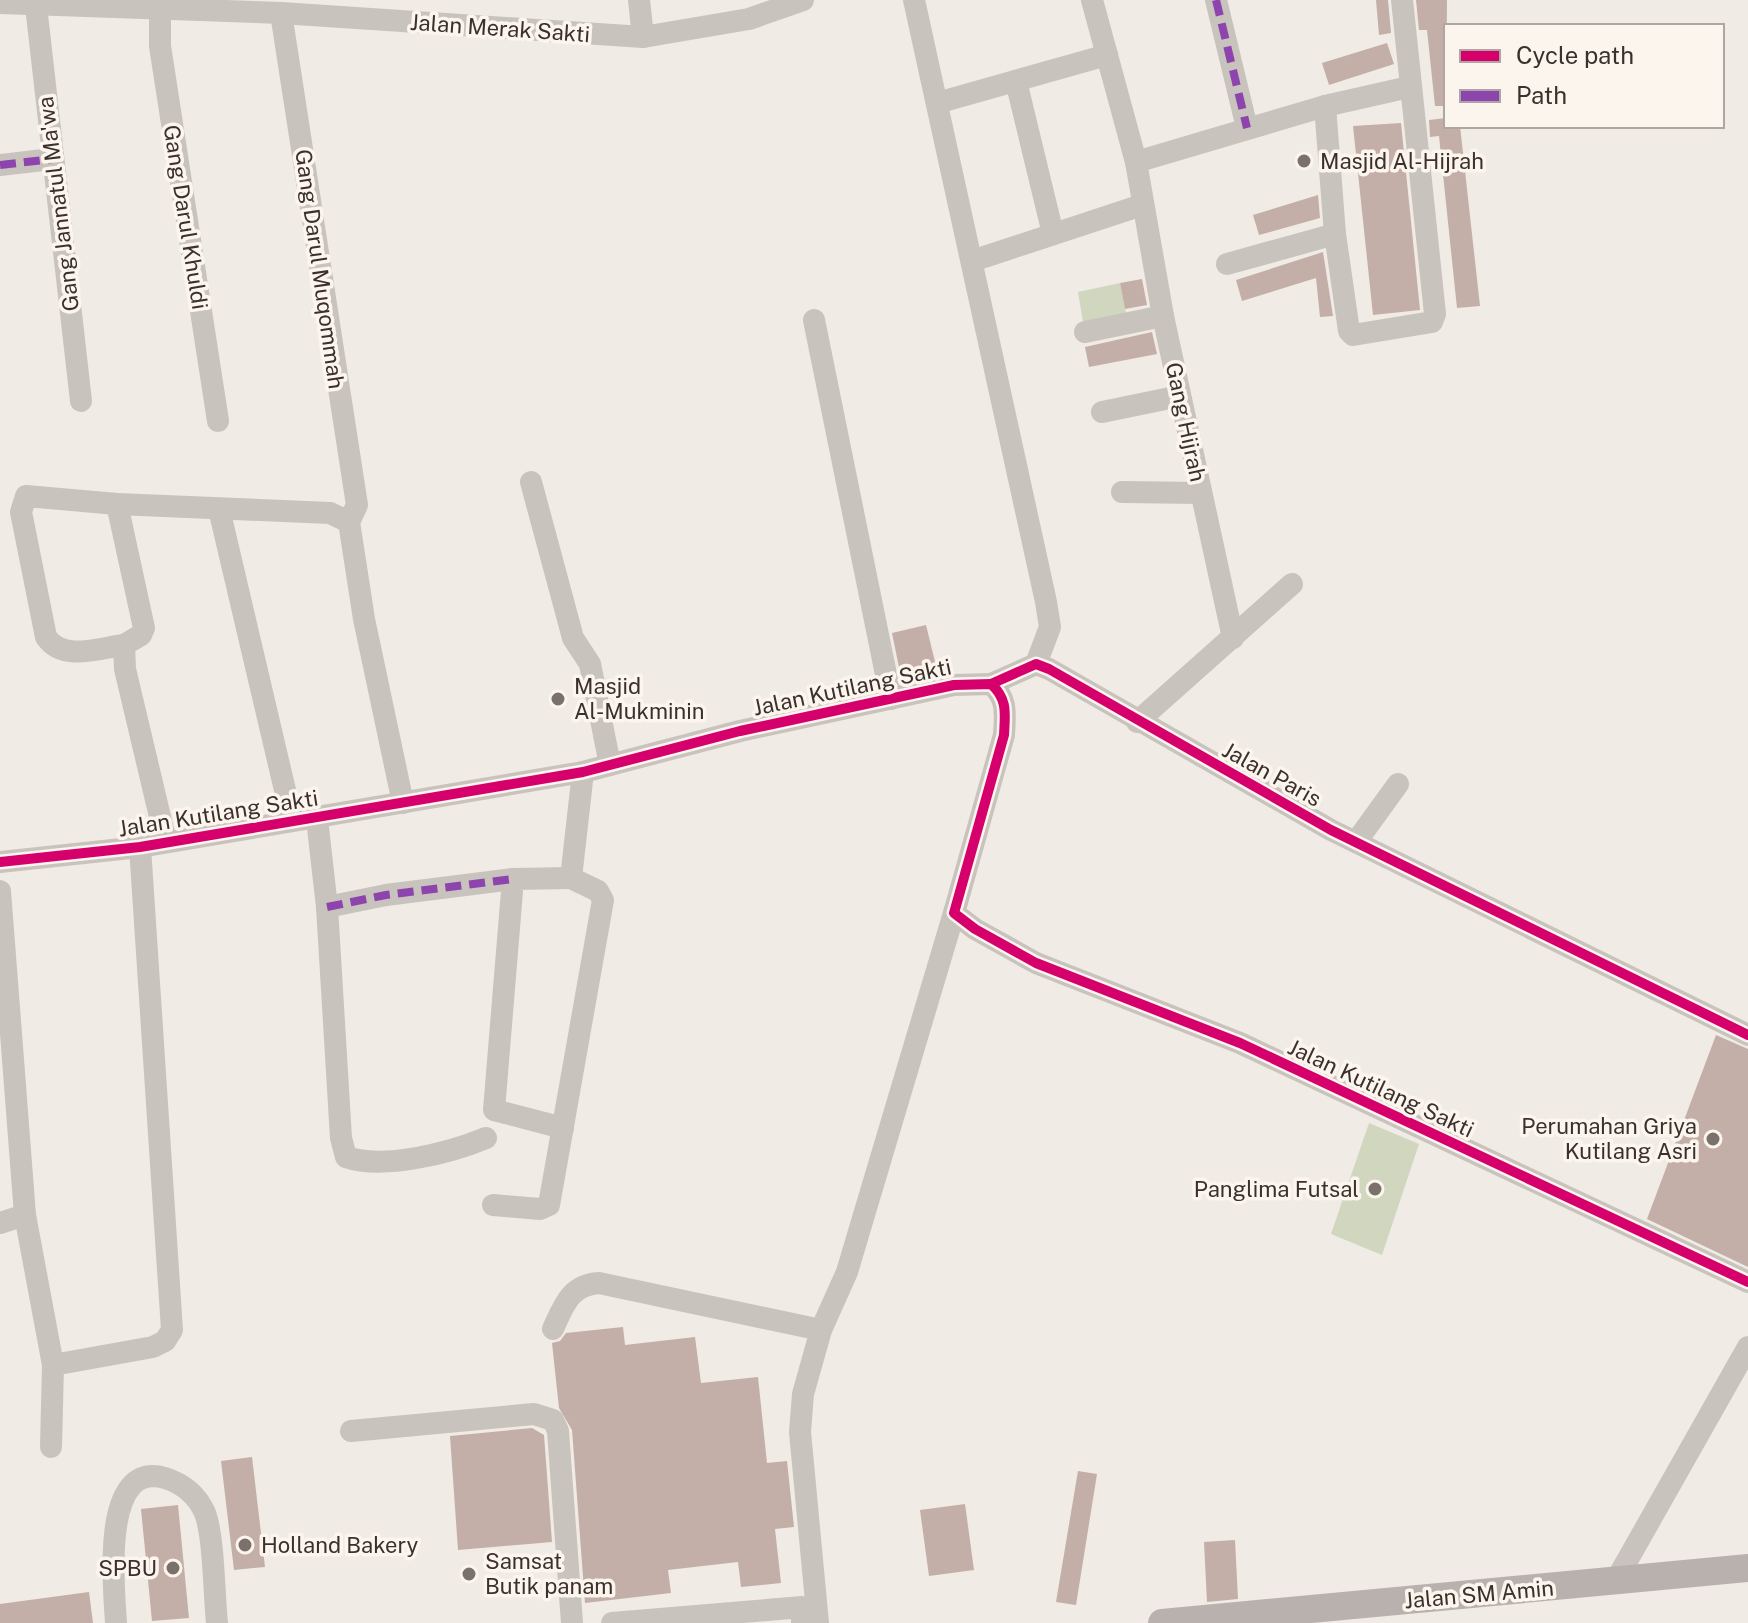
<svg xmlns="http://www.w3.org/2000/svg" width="1748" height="1623" font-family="'Public Sans',sans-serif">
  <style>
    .green { fill: #d1d6bf }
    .building { fill: #c3afa7 }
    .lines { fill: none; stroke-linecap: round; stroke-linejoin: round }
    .minor { stroke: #c9c3be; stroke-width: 22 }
    .major { stroke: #b8b1ad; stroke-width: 28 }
    .quiet { stroke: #8e44ad; stroke-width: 8; stroke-dasharray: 16 8; stroke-linecap: butt }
    .cycleway-casing { stroke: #fbf5ee; stroke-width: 15 }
    .cycleway { stroke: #d6006c; stroke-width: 10 }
    .poi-dot { fill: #7a716c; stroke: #fbf5ee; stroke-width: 3 }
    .labels { text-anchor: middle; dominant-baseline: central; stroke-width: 7; stroke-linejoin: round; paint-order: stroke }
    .street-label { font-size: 22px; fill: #3b302b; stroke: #fbf5ee }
    .poi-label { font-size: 22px; fill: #3b302b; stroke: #fbf5ee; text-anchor: start }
  </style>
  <rect width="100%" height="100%" fill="#f0ebe5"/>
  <g class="green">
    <polygon points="1120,283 1126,313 1083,322 1078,292"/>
    <polygon points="1369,1123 1419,1144 1382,1255 1331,1234"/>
  </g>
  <g class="building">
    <polygon points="1376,0 1388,0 1391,33 1379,35"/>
    <polygon points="1416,0 1447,0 1446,106 1435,106 1427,30 1419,30"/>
    <polygon points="1387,43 1394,64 1329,85 1322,63"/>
    <polygon points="1446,118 1446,126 1460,126 1480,306 1457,308 1439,136 1430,137 1429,120"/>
    <polygon points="1401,123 1420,310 1373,315 1353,126"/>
    <polygon points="1318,195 1320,218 1259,235 1253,215"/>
    <polygon points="1323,252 1333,316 1320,317 1316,278 1242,301 1236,280"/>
    <polygon points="1142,279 1147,305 1125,309 1120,283"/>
    <polygon points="1152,332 1157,354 1089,367 1085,347"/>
    <polygon points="926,625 938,674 902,682 892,633"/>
    <polygon points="1716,1035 1748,1049 1748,1267 1647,1219"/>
    <polygon points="623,1327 625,1345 695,1337 701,1383 758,1377 767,1463 787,1461 794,1527 775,1529 781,1583 741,1587 738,1562 668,1570 671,1593 585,1603 572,1430 559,1408 552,1343 560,1341 566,1333"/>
    <polygon points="532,1428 544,1435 552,1542 458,1550 450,1436"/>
    <polygon points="252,1457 265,1567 234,1570 221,1461"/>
    <polygon points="1078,1471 1097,1474 1076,1605 1056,1602"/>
    <polygon points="965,1504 974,1570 929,1576 920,1510"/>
    <polygon points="178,1505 189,1618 152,1621 141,1509"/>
    <polygon points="1235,1540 1238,1599 1207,1602 1204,1542"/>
    <polygon points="89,1592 93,1623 0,1623 0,1604"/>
  </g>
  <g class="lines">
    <g class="minor">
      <polyline points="639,0 643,37"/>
      <polyline points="914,0 1046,602 1050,627 1036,664"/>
      <polyline points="1092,0 1136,162 1163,316 1233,638"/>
      <polyline points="1216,0 1247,128"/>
      <polyline points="0,3 281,13 643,37 749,19 803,0"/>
      <polyline points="36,6 81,401"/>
      <polyline points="160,12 160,46 218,421"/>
      <polyline points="281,13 357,505 349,522"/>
      <polyline points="1016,81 1053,234"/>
      <polyline points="937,103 1107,55"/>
      <polyline points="1325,106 1335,234 1349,331 1353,335 1432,322 1435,314 1402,0"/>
      <polyline points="1136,162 1325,106 1409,87"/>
      <polyline points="0,165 52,159"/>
      <polyline points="972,261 1142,205"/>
      <polyline points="1227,264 1335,234"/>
      <polyline points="814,320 891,699"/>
      <polyline points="1085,332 1163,316"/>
      <polyline points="1102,412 1180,396"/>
      <polyline points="531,482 573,638 590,664 610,765"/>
      <polyline points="1122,492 1201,493"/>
      <polyline points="117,504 144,628 141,635 124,645 125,669 166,842"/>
      <polyline points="219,509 292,820"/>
      <path d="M124,645C99,648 63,662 46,637L21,512L26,496L117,504L330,513L349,522L364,619L403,803"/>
      <polyline points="991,684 1036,664 1049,669 1331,830 1748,1035"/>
      <polyline points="1137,722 1292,584"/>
      <path d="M317,819L327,907L341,1138L346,1157C383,1170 450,1153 486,1138"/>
      <polyline points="1356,842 1398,784"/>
      <path d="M0,862L140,847L583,772L740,731L954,685L991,684C1008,699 1005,714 1004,735L954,913L975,929L1036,963L1240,1043L1748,1282"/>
      <polyline points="0,891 25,1215 53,1365 51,1447"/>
      <polyline points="327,907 386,895 513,879"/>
      <polyline points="563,1128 494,1110 513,879 571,878"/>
      <polyline points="493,1205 540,1209 549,1205 603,900 598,891 571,878 583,772"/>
      <polyline points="0,1223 25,1215"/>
      <path d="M553,1329C564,1305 570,1285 599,1283L821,1330"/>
      <polyline points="53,1365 153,1347 165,1341 172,1330 140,847"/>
      <polyline points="351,1431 534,1414 553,1420 558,1431 572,1623"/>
      <polyline points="1615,1582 1748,1347"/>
      <path d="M116,1623C114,1589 100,1459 165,1478C184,1484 197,1495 205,1513C214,1537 214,1595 217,1623"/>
      <polyline points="612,1623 802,1607 802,1623"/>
      <polyline points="818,1623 800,1432 803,1394 821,1330 847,1272 954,913"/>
    </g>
    <polyline class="major" points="1162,1623 1748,1568"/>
    <g class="quiet">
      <polyline points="1216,0 1247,128"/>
      <polyline points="0,165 52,159"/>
      <polyline points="327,907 386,895 513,879"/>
    </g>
    <defs>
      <g id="cycleway">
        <polyline points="991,684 1036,664 1049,669 1331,830 1748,1035"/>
        <path d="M0,862L140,847L583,772L740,731L954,685L991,684C1008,699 1005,714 1004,735L954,913L975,929L1036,963L1240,1043L1748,1282"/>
      </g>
    </defs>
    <use href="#cycleway" class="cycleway-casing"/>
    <use href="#cycleway" class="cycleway"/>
  </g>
  <g class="poi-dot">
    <circle cx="1304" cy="161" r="8"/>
    <circle cx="558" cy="699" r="8"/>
    <circle cx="1713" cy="1139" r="8"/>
    <circle cx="1375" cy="1189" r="8"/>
    <circle cx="245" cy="1545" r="8"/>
    <circle cx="173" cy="1568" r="8"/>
    <circle cx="469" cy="1574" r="8"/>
  </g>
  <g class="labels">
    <g class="street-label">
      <text transform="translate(500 28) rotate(4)">Jalan Merak Sakti</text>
      <text transform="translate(58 204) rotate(-97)">Gang Jannatul Ma'wa</text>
      <text transform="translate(186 217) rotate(81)">Gang Darul Khuldi</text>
      <text transform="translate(320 269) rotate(82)">Gang Darul Muqommah</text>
      <text transform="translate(1186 422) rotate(78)">Gang Hijrah</text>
      <text transform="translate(852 687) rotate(-12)">Jalan Kutilang Sakti</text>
      <text transform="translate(1272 774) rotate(29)">Jalan Paris</text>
      <text transform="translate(218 813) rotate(-9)">Jalan Kutilang Sakti</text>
      <text transform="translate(1381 1088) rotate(25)">Jalan Kutilang Sakti</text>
      <text transform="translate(1479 1594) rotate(-5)">Jalan SM Amin</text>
    </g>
    <g class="poi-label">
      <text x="1320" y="161">Masjid Al-Hijrah</text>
      <text x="574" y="686">Masjid<tspan x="574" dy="25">Al-Mukminin</tspan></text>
      <text x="1697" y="1126" text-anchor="end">Perumahan Griya<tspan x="1697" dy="25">Kutilang Asri</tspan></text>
      <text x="1359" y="1189" text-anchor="end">Panglima Futsal</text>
      <text x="261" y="1545">Holland Bakery</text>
      <text x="485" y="1561">Samsat<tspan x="485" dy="25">Butik panam</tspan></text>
      <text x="157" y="1568" text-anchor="end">SPBU</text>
    </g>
  </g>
  <rect x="1444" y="24" width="280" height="104" fill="#fbf5ee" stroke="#aea6a0" stroke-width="2"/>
  <rect x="1460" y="50" width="40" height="12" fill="#d6006c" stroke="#aea6a0" stroke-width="2"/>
  <text x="1516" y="64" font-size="24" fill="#3b302b">Cycle path</text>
  <rect x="1460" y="90" width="40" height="12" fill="#8e44ad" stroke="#aea6a0" stroke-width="2"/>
  <text x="1516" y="104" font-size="24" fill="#3b302b">Path</text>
</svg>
